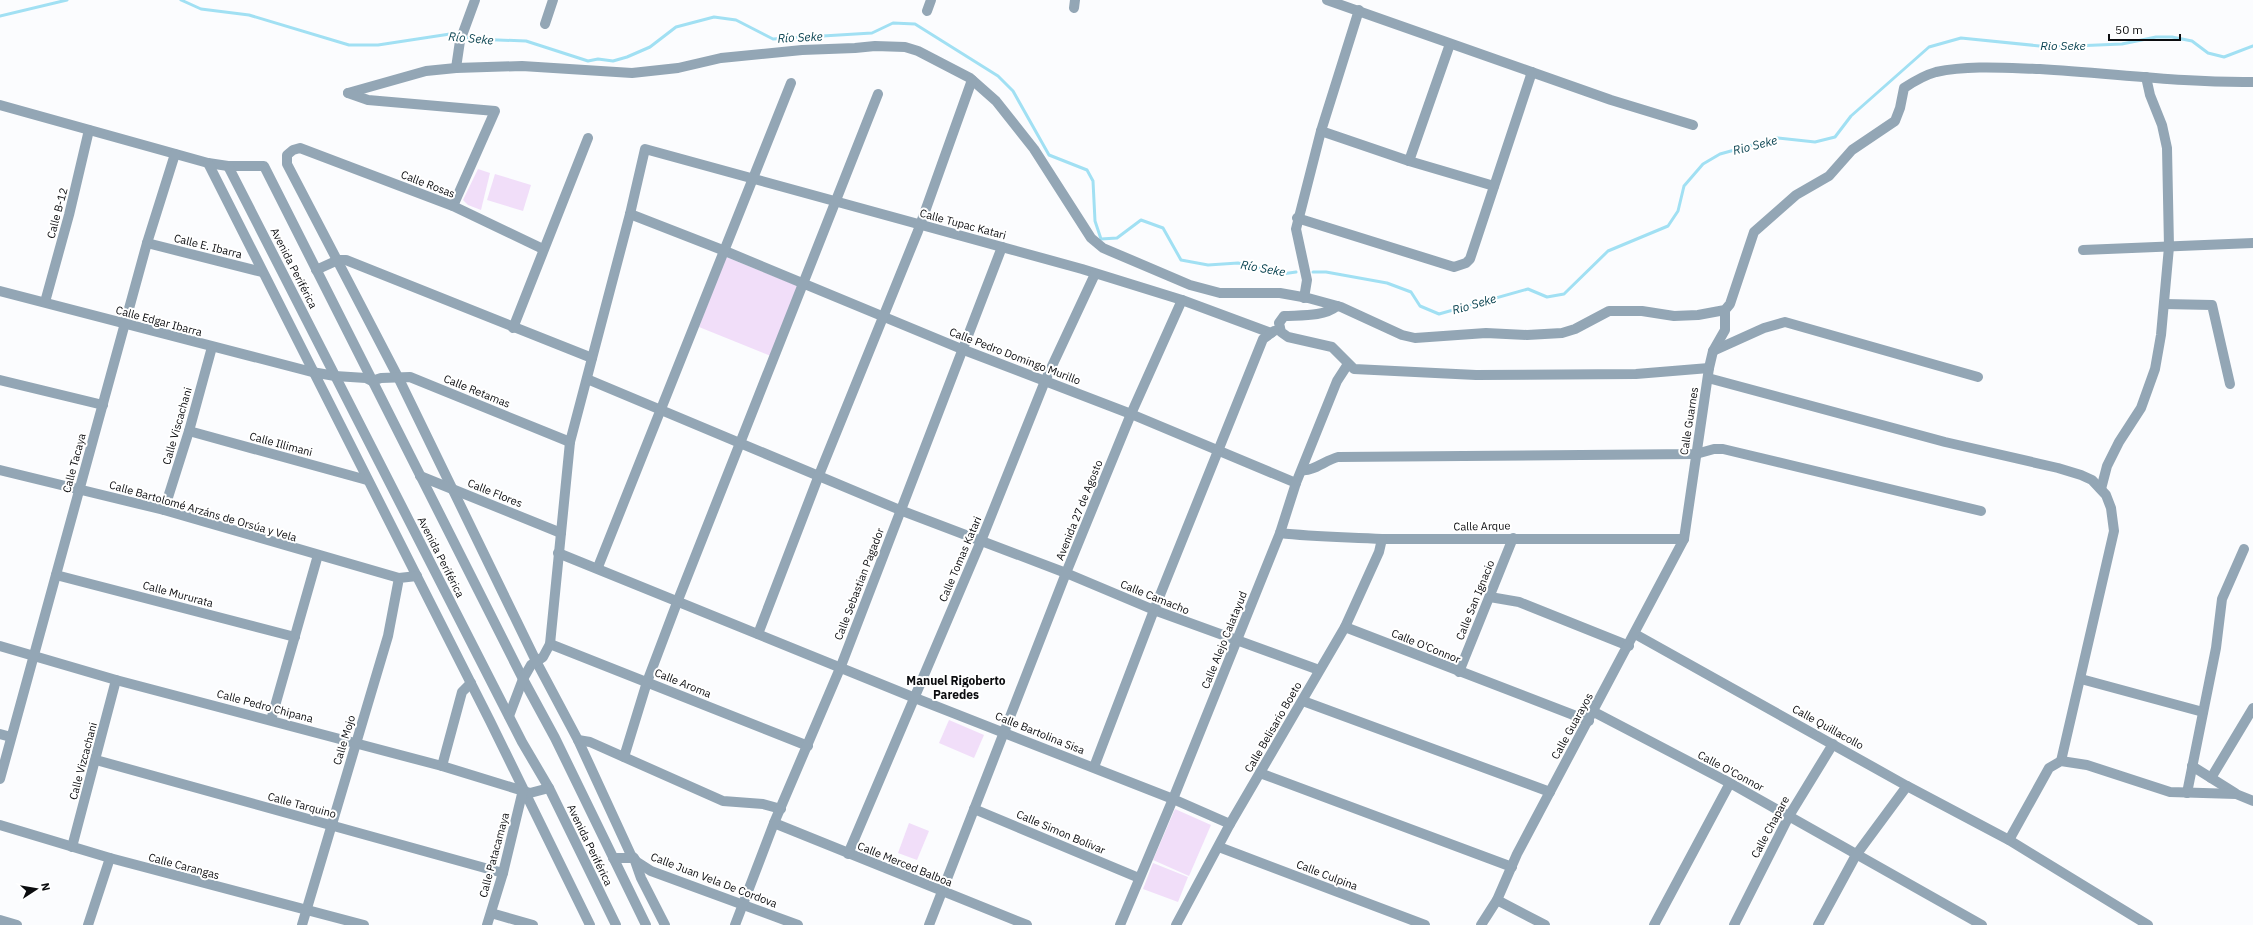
<svg xmlns="http://www.w3.org/2000/svg" width="2253" height="925" font-family="'IBM Plex Sans',sans-serif">
  <style>
    .green { fill: #f1def9 }
    .lines { fill: none; stroke-linecap: round; stroke-linejoin: round }
    .stream { stroke: #a1e0f3; stroke-width: 3 }
    .minor { stroke: #93a6b5; stroke-width: 10 }
    .labels { text-anchor: middle; dominant-baseline: central; stroke-width: 4; stroke-linejoin: round; paint-order: stroke }
    .street-label { font-size: 11px; fill: #0b0c0f; stroke: #fff }
    .water-label { font-size: 12px; font-style: italic; fill: #0a4351; stroke: #fff }
    .neighbourhood-label { font-size: 12px; font-weight: bold; fill: #0b0c0f; stroke: #fff }
  </style>
  <rect width="100%" height="100%" fill="#fbfcfe"/>
  <g class="green">
    <polygon points="478,169 490,173 481,210 468,205 463,200"/>
    <polygon points="495,174 531,185 523,211 487,200"/>
    <polygon points="726,257 798,286 771,356 699,327"/>
    <polygon points="949,720 984,735 974,758 939,743"/>
    <polygon points="1175,809 1211,825 1189,876 1153,860"/>
    <polygon points="909,823 929,831 917,860 898,853"/>
    <polygon points="1153,863 1188,877 1178,902 1143,889"/>
  </g>
  <g class="lines">
    <g class="stream">
      <polyline points="181,0 201,9 249,15 349,45 378,45 450,34 473,39 526,41 588,61 598,59 613,61 627,57 650,47 676,27 714,17 736,20 773,39 872,33 893,23 915,24 998,76 1013,91 1049,155 1087,170 1093,181 1095,221 1101,239 1117,238 1141,220 1163,228 1181,260 1208,265 1238,263 1282,274 1296,272"/>
      <polyline points="0,16 67,0"/>
      <polyline points="1313,272 1326,272 1387,283 1411,292 1420,306 1439,314 1528,289 1547,297 1564,294 1608,251 1668,226 1678,211 1684,186 1703,164 1720,154 1778,138 1815,142 1835,137 1851,116 1929,47 1961,38 2050,47 2122,44 2156,37 2172,37 2192,41 2208,53 2224,57 2253,46"/>
    </g>
    <g class="minor">
      <polyline points="1327,0 1611,100 1693,125"/>
      <polyline points="1074,8 1075,0"/>
      <polyline points="1359,10 1321,131 1409,161 1494,186"/>
      <polyline points="927,11 931,0"/>
      <polyline points="545,24 553,0"/>
      <polyline points="456,68 460,41 475,0"/>
      <path d="M348,93L426,71L456,68L522,66L632,73L678,68L721,58L802,50L855,48L875,46L905,47L918,51L970,78L996,101L1034,149L1091,238L1103,248L1190,285L1220,293H1280L1308,298L1341,307L1402,335L1415,338L1486,333L1527,335L1562,333L1575,329L1609,311H1642L1674,316L1698,315L1725,310L1730,304L1754,232L1796,195L1829,176L1852,150L1895,121L1900,108L1904,88C1913,82 1925,75 1936,72C1970,65 2006,68 2040,69C2111,73 2182,83 2253,82"/>
      <polyline points="348,93 368,100 495,111 453,206"/>
      <polyline points="0,105 208,163 228,166 264,166 523,679 555,738 646,925"/>
      <polyline points="1409,161 1450,44"/>
      <polyline points="208,163 490,721 590,925"/>
      <polyline points="228,166 522,742 549,788 616,925"/>
      <polyline points="630,214 725,251 964,350 1131,414 1296,483"/>
      <polyline points="1297,218 1454,267 1466,263 1470,259 1532,72"/>
      <polyline points="147,243 262,272"/>
      <polyline points="543,249 453,206 300,148 293,150 287,155 287,164 398,377 536,661 578,740 631,855 637,862 651,871 798,925"/>
      <polyline points="2083,250 2253,243"/>
      <polyline points="316,270 338,260 346,260 592,358"/>
      <polyline points="0,291 312,372 335,376 366,378 372,381 381,378 410,377 570,442"/>
      <polyline points="1304,298 1307,280 1296,229 1321,131"/>
      <polyline points="45,302 69,215 89,130"/>
      <polyline points="2164,304 2212,305 2230,384"/>
      <path d="M1337,306C1323,317 1302,315 1284,316L1279,323L1281,332L1288,337L1332,347L1354,369L1476,375L1636,374L1709,368"/>
      <polyline points="513,328 588,138"/>
      <polyline points="1713,351 1764,328 1785,322 1978,377"/>
      <polyline points="1708,378 1945,442 2058,468 2081,475 2092,480 2106,495 2111,508 2114,531 2061,761"/>
      <polyline points="587,379 900,510 1066,573 1154,610 1319,670"/>
      <polyline points="0,380 103,405"/>
      <polyline points="189,431 367,480"/>
      <polyline points="0,470 164,510 399,578"/>
      <path d="M1302,470C1312,472 1326,460 1338,457L1696,454L1714,449H1723L1981,511"/>
      <polyline points="420,476 561,533"/>
      <polyline points="2101,489 2107,466 2119,442 2141,408 2155,369 2161,335 2169,247 2167,148 2162,125 2150,95 2146,77"/>
      <polyline points="164,510 189,431 212,347"/>
      <path d="M1280,533C1314,537 1348,537 1382,539H1684"/>
      <polyline points="558,553 915,698 1173,799 1230,824"/>
      <polyline points="598,567 791,83"/>
      <polyline points="56,575 295,637"/>
      <polyline points="1490,597 1519,602 1629,646"/>
      <polyline points="1345,627 1589,721"/>
      <polyline points="758,634 819,475 918,231 972,80"/>
      <polyline points="1635,634 1907,786 2009,840 2148,925"/>
      <polyline points="550,644 808,746"/>
      <polyline points="0,646 116,680 442,766 530,793 549,788"/>
      <polyline points="1459,672 1513,538"/>
      <polyline points="2081,679 2203,712"/>
      <polyline points="1303,701 1550,792"/>
      <polyline points="1594,712 1730,783 1982,925"/>
      <polyline points="509,716 523,679 531,665 543,657 550,644 570,442 630,214 645,149 1082,269 1182,300 1271,333"/>
      <polyline points="271,720 318,555"/>
      <polyline points="0,734 11,737"/>
      <polyline points="578,740 590,742 723,801 763,804 781,809"/>
      <polyline points="624,757 647,682 678,600 878,94"/>
      <polyline points="96,760 503,873"/>
      <polyline points="442,766 462,692 471,683"/>
      <polyline points="2192,766 2235,793"/>
      <polyline points="1094,767 1154,610 1263,339 1274,331"/>
      <polyline points="1260,773 1512,867"/>
      <polyline points="2211,778 2253,708"/>
      <polyline points="0,779 147,243 175,154"/>
      <polyline points="2187,793 2216,648 2222,599 2244,549"/>
      <polyline points="974,809 1139,878"/>
      <polyline points="774,823 1027,925"/>
      <polyline points="0,825 110,858 364,925"/>
      <polyline points="2009,840 2049,768 2061,761 2087,765 2170,792 2236,794 2253,801"/>
      <polyline points="72,847 116,680"/>
      <polyline points="1219,847 1425,925"/>
      <polyline points="848,854 981,541 1045,381 1095,274"/>
      <polyline points="613,858 634,858 641,878 665,925"/>
      <polyline points="1497,900 1545,925"/>
      <polyline points="491,913 533,925"/>
      <polyline points="0,920 17,925"/>
      <polyline points="88,925 110,858"/>
      <polyline points="302,925 388,636 399,578 417,576"/>
      <polyline points="487,925 503,873 523,790"/>
      <polyline points="735,925 774,823 841,666 1002,247"/>
      <polyline points="929,925 1066,573 1131,414 1182,300"/>
      <polyline points="1120,925 1173,799 1280,533 1296,483 1337,381 1348,364"/>
      <polyline points="1176,925 1230,824 1345,627 1379,552 1382,539"/>
      <polyline points="1481,925 1497,900 1517,854 1684,539 1709,368 1713,351 1725,330 1725,310"/>
      <polyline points="1654,925 1730,783"/>
      <polyline points="1734,925 1789,816 1833,744"/>
      <polyline points="1818,925 1856,855 1907,786"/>
    </g>
  </g>
  <g class="labels">
    <g class="street-label">
      <text transform="translate(428 184) rotate(21)">Calle Rosas</text>
      <text transform="translate(57 213) rotate(-75)">Calle B-12</text>
      <text transform="translate(963 224) rotate(15)">Calle Tupac Katari</text>
      <text transform="translate(208 246) rotate(14)">Calle E. Ibarra</text>
      <text transform="translate(294 268) rotate(63)">Avenida Periférica</text>
      <text transform="translate(159 321) rotate(15)">Calle Edgar Ibarra</text>
      <text transform="translate(1015 356) rotate(21)">Calle Pedro Domingo Murillo</text>
      <text transform="translate(477 391) rotate(22)">Calle Retamas</text>
      <text transform="translate(1689 421) rotate(-81)">Calle Guarnes</text>
      <text transform="translate(177 426) rotate(-74)">Calle Viscachani</text>
      <text transform="translate(281 444) rotate(15)">Calle Illimani</text>
      <text transform="translate(74 463) rotate(-75)">Calle Tacaya</text>
      <text transform="translate(495 493) rotate(22)">Calle Flores</text>
      <text transform="translate(1079 510) rotate(-68)">Avenida 27 de Agosto</text>
      <text transform="translate(203 511) rotate(16)">Calle Bartolomé Arzáns de Orsúa y Vela</text>
      <text transform="translate(1482 526) rotate(-1)">Calle Arque</text>
      <text transform="translate(441 557) rotate(63)">Avenida Periférica</text>
      <text transform="translate(960 559) rotate(-67)">Calle Tomas Katari</text>
      <text transform="translate(859 584) rotate(-69)">Calle Sebastian Pagador</text>
      <text transform="translate(178 594) rotate(15)">Calle Mururata</text>
      <text transform="translate(1155 597) rotate(22)">Calle Camacho</text>
      <text transform="translate(1475 600) rotate(-68)">Calle San Ignacio</text>
      <text transform="translate(1224 640) rotate(-68)">Calle Alejo Calatayud</text>
      <text transform="translate(1426 646) rotate(22)">Calle O'Connor</text>
      <text transform="translate(683 683) rotate(22)">Calle Aroma</text>
      <text transform="translate(265 706) rotate(15)">Calle Pedro Chipana</text>
      <text transform="translate(1572 726) rotate(-61)">Calle Guarayos</text>
      <text transform="translate(1273 727) rotate(-60)">Calle Belisario Boeto</text>
      <text transform="translate(1828 727) rotate(29)">Calle Quillacollo</text>
      <text transform="translate(1040 733) rotate(22)">Calle Bartolina Sisa</text>
      <text transform="translate(344 740) rotate(-73)">Calle Mojo</text>
      <text transform="translate(83 761) rotate(-75)">Calle Vizcachani</text>
      <text transform="translate(1731 771) rotate(28)">Calle O'Connor</text>
      <text transform="translate(302 805) rotate(15)">Calle Tarquino</text>
      <text transform="translate(1770 827) rotate(-62)">Calle Chapare</text>
      <text transform="translate(1061 832) rotate(23)">Calle Simon Bolivar</text>
      <text transform="translate(590 845) rotate(64)">Avenida Periférica</text>
      <text transform="translate(494 855) rotate(-75)">Calle Patacamaya</text>
      <text transform="translate(905 864) rotate(22)">Calle Merced Balboa</text>
      <text transform="translate(184 866) rotate(15)">Calle Carangas</text>
      <text transform="translate(1327 875) rotate(21)">Calle Culpina</text>
      <text transform="translate(714 880) rotate(21)">Calle Juan Vela De Cordova</text>
    </g>
    <g class="water-label">
      <text transform="translate(800 37) rotate(-3)">Río Seke</text>
      <text transform="translate(471 38) rotate(5)">Río Seke</text>
      <text x="2063" y="45">Rio Seke</text>
      <text transform="translate(1755 145) rotate(-14)">Rio Seke</text>
      <text transform="translate(1263 268) rotate(10)">Río Seke</text>
      <text transform="translate(1474 304) rotate(-16)">Rio Seke</text>
    </g>
    <g class="neighbourhood-label">
      <text x="956" y="680">Manuel Rigoberto<tspan x="956" dy="14">Paredes</tspan></text>
    </g>
  </g>
  <g transform="translate(36 889) rotate(78)" stroke="#ffffff" stroke-width="3" paint-order="stroke">
  <path d="M0-3L7 15L0 10L-7 15Z" fill="#0b0c0f"/>
  <text y="-6" font-size="11" font-weight="bold" text-anchor="middle" fill="#0b0c0f">N</text>
  </g>
  <path d="M2109 34v6h71v-6" fill="none" stroke="#0b0c0f" stroke-width="2"/>
  <text x="2115" y="34" font-size="12" fill="#0b0c0f" stroke="#ffffff" stroke-width="3" paint-order="stroke">50 m</text>
</svg>
